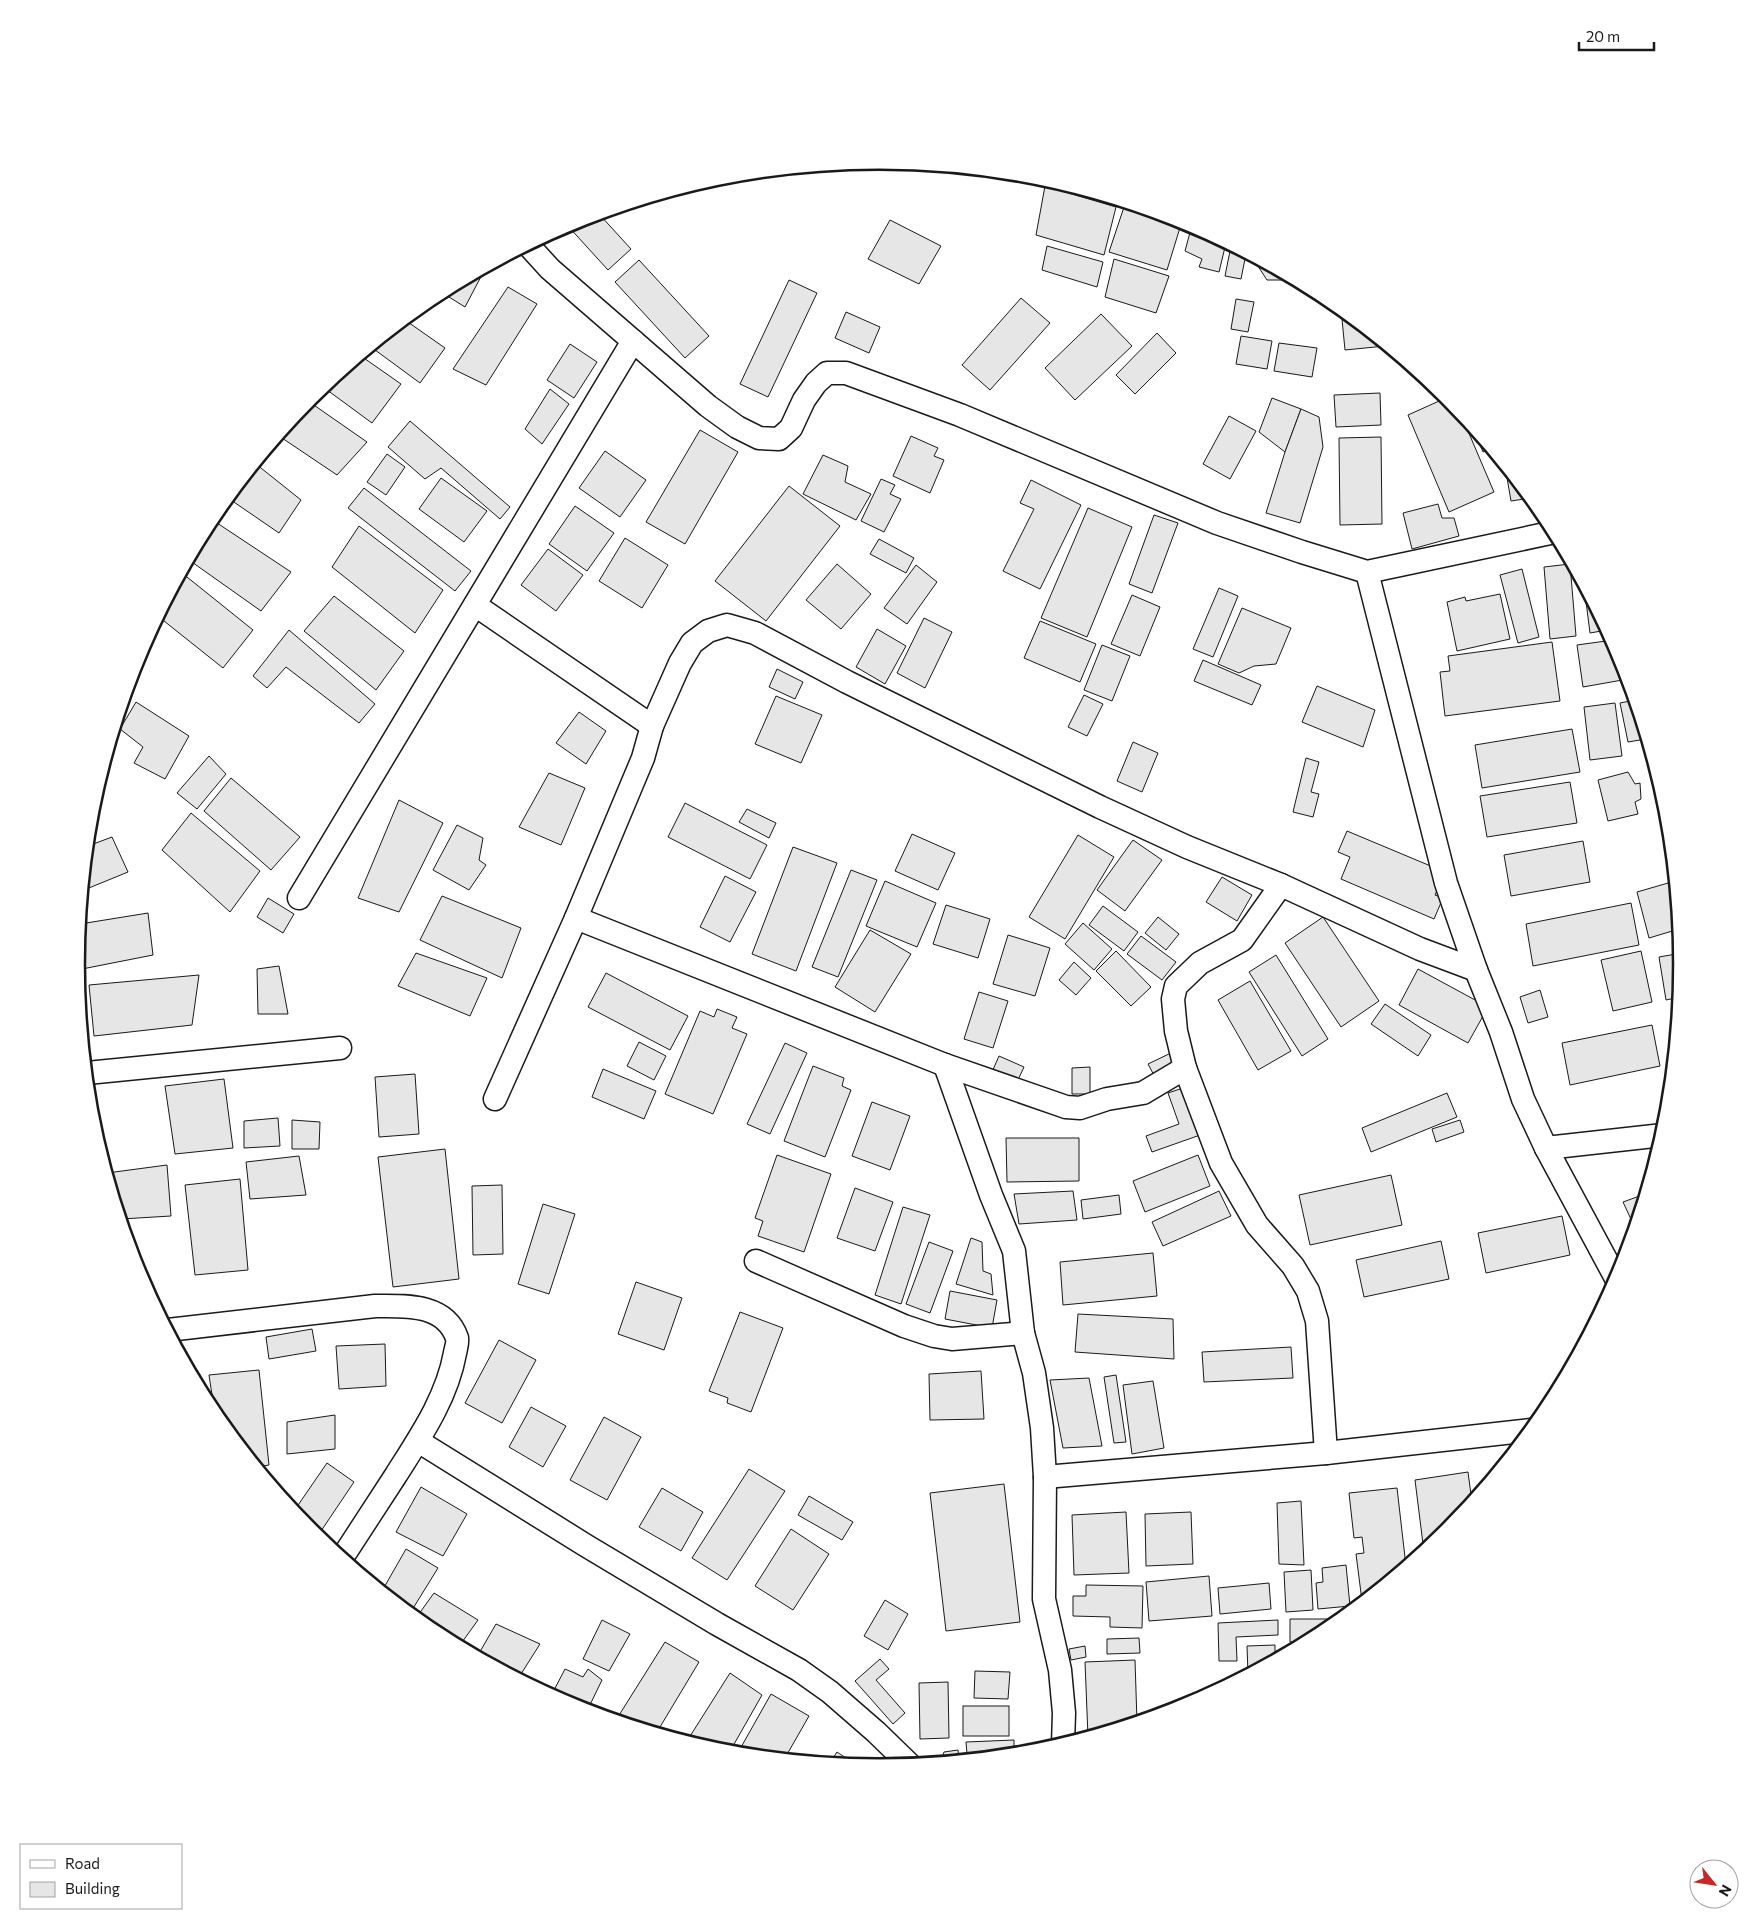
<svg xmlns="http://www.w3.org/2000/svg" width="1759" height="1929" font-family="Commissioner,sans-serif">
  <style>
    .building { fill: #e6e6e6; stroke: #1a1a1a }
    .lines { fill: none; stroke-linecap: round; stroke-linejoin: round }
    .minor-casing { stroke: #1a1a1a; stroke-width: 25 }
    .minor { stroke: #fff; stroke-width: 22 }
    .rim { fill: none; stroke: #1a1a1a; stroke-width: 2.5 }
  </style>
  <rect width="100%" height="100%" fill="#fff"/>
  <g class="building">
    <polygon points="1045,186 1116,207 1104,255 1036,235"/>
    <polygon points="1125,204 1182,221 1167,270 1109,252"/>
    <polygon points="599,214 631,249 608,270 567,225"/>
    <polygon points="890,220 941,246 919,284 868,259"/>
    <polygon points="1192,225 1226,243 1219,272 1199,267 1202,259 1185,251"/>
    <polygon points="1047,246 1103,262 1097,287 1042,270"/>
    <polygon points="1231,246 1246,254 1241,279 1225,276"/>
    <polygon points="1252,257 1295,280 1267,280"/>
    <polygon points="1114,259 1169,276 1156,313 1105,297"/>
    <polygon points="639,260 709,336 685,358 615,282"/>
    <polygon points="485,269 465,307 441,292"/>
    <polygon points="789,280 817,293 768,397 740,384"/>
    <polygon points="508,287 537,304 486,385 453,369"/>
    <polygon points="1021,298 1050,323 990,390 962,365"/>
    <polygon points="1236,299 1254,302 1248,332 1231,329"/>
    <polygon points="1341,309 1385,346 1345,350"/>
    <polygon points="846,312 880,327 869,353 835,338"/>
    <polygon points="1101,314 1132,346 1075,400 1045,368"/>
    <polygon points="405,320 445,348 420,383 371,347"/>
    <polygon points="1157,333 1176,353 1135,394 1116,375"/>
    <polygon points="1241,336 1272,341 1267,369 1236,364"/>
    <polygon points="1279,343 1317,348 1312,377 1274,371"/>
    <polygon points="570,344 597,362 574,398 547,380"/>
    <polygon points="361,356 401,384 372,423 323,387"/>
    <polygon points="550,389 569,404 542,444 525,429"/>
    <polygon points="1380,393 1381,425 1336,427 1334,395"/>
    <polygon points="1448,397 1459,410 1494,492 1449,512 1408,415"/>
    <polygon points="1272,398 1301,409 1285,452 1259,432"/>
    <polygon points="308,401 367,442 337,475 279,436"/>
    <polygon points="1301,409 1319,417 1323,447 1300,523 1266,513 1285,452"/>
    <polygon points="1229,416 1256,431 1230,479 1203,464"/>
    <polygon points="410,421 510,507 500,519 441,468 425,479 388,447"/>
    <polygon points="1472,426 1490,448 1483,452"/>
    <polygon points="700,430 738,452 685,544 646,522"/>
    <polygon points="911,436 938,448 934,456 944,460 930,493 893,476"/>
    <polygon points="1381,437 1382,524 1340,525 1339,438"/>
    <polygon points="605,451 646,480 620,517 579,488"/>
    <polygon points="387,454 405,467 386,495 367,482"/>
    <polygon points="823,455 848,466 845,482 871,494 856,520 803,494"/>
    <polygon points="256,464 301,500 279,533 228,498"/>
    <polygon points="1505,466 1531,498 1511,501"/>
    <polygon points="441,478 487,511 464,542 419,509"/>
    <polygon points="881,479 895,485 890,494 901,499 884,532 861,521"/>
    <polygon points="1031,480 1081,505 1040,589 1003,571 1034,509 1020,503"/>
    <polygon points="789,486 840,526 766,621 715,581"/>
    <polygon points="364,488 471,571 455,591 348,508"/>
    <polygon points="1438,504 1442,518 1454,518 1459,536 1412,549 1403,513"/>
    <polygon points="575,506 614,533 587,571 549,544"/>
    <polygon points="1088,508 1132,527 1087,637 1041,618"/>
    <polygon points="1154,515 1178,523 1152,593 1129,584"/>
    <polygon points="211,519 291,572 261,611 189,560"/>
    <polygon points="359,526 443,590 415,633 332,567"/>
    <polygon points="625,538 668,565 642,608 599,581"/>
    <polygon points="879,539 914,558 906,573 870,554"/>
    <polygon points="548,549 583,575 556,611 521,585"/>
    <polygon points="837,564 871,594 841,629 806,600"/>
    <polygon points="1570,564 1576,636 1550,639 1544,567"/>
    <polygon points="916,565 937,582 907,624 884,608"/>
    <polygon points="1522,569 1539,637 1518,643 1500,575"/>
    <polygon points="182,573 253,630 223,668 159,617"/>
    <polygon points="1584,586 1607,630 1590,633"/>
    <polygon points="1219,588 1238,596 1213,657 1193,649"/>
    <polygon points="1500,594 1510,639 1457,651 1447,602 1465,597 1466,601"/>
    <polygon points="1132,595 1160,607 1140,656 1111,644"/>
    <polygon points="334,596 404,651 376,690 304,631"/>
    <polygon points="1242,608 1291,628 1276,664 1254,666 1239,673 1218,664"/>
    <polygon points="924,618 952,632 925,688 897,673"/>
    <polygon points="1040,621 1096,644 1080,682 1024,658"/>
    <polygon points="877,629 906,646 885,684 856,667"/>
    <polygon points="289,630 375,704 359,723 286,667 267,688 253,676"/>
    <polygon points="1613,640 1622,657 1628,679 1583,687 1577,645"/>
    <polygon points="1552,642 1560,701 1445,716 1440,672 1450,671 1448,656"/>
    <polygon points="1102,645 1130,656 1112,701 1084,690"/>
    <polygon points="1203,660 1261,685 1252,705 1194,681"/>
    <polygon points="777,669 803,682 795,699 769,687"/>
    <polygon points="1317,686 1375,710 1363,747 1302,722"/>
    <polygon points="1084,695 1103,704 1087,736 1068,727"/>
    <polygon points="776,696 822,715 801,763 755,744"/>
    <polygon points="1635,700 1646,739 1628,742 1620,703"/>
    <polygon points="136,702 189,736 165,779 134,763 143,747 120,729"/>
    <polygon points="1615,703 1622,756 1590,760 1584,707"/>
    <polygon points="579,712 606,731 586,764 556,743"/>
    <polygon points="1572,729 1580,772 1482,788 1475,745"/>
    <polygon points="1133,742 1158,753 1142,792 1117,781"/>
    <polygon points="209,756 226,774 197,809 177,793"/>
    <polygon points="1306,758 1319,762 1311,792 1319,794 1313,817 1293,812"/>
    <polygon points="1628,772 1635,784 1640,783 1641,799 1635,802 1638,814 1608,821 1598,780"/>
    <polygon points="549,773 585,788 561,845 519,827"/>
    <polygon points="231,778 300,837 271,870 204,811"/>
    <polygon points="1570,782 1577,823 1487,837 1480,796"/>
    <polygon points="399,800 443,823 399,912 358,898"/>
    <polygon points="685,803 767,845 750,879 668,837"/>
    <polygon points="92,806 97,822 90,823 92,808"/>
    <polygon points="747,809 776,823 769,838 739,822"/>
    <polygon points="191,813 260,871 230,912 162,850"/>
    <polygon points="457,825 483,838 479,860 486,865 469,890 433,870"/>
    <polygon points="1347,831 1445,872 1435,895 1443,898 1434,919 1341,879 1350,857 1338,852"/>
    <polygon points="912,834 955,853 938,890 895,871"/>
    <polygon points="1078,835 1114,857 1065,939 1029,917"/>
    <polygon points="112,837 128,872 84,890 88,846"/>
    <polygon points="1133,840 1162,860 1125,911 1097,890"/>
    <polygon points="1583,841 1590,882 1511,896 1504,855"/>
    <polygon points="793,847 837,863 796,971 752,954"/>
    <polygon points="851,870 877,880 838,977 812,967"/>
    <polygon points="725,876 756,892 730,942 700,927"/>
    <polygon points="1222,877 1252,895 1237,921 1206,902"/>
    <polygon points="885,881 936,903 917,947 866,926"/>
    <polygon points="1675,881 1679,929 1649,938 1637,892"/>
    <polygon points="442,896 521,928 502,978 420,940"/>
    <polygon points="268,898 294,914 283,933 257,917"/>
    <polygon points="1631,903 1639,945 1533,966 1526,924"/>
    <polygon points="946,905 990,919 978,958 933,944"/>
    <polygon points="1103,906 1138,932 1124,951 1089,925"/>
    <polygon points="148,913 153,955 82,969 78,946 80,924"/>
    <polygon points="1158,917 1179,934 1166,950 1145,933"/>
    <polygon points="1323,917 1379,1001 1341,1027 1285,943"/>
    <polygon points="1083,923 1112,949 1094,970 1065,944"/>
    <polygon points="870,930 911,954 875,1012 835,987"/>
    <polygon points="1008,935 1050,948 1035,996 993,984"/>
    <polygon points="1141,936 1176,962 1162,980 1127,954"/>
    <polygon points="1116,951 1151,987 1131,1006 1096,971"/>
    <polygon points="1641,951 1652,1002 1613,1011 1601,960"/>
    <polygon points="416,953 487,978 470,1016 398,986"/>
    <polygon points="1682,953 1683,965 1680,997 1666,1000 1659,957"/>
    <polygon points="1276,955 1328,1039 1302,1056 1249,972"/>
    <polygon points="1074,962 1091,978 1076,995 1059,980"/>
    <polygon points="279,966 288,1014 258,1014 257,969"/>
    <polygon points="1418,969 1488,1007 1468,1043 1399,1005"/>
    <polygon points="606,973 688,1016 670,1050 588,1007"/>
    <polygon points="199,975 192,1025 94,1036 89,985"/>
    <polygon points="1250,981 1291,1051 1258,1070 1218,1000"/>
    <polygon points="1540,990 1548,1017 1528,1023 1520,997"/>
    <polygon points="979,992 1008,1001 993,1048 964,1039"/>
    <polygon points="1385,1004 1431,1035 1418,1056 1371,1024"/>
    <polygon points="717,1009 737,1017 732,1028 747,1034 713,1114 665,1094 700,1011 714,1017"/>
    <polygon points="1652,1025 1660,1066 1570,1085 1562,1043"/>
    <polygon points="639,1042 666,1056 654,1080 627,1066"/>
    <polygon points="785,1043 807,1053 770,1134 747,1124"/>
    <polygon points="1173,1052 1180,1068 1156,1079 1148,1064"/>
    <polygon points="999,1056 1024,1067 1017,1082 992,1072"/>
    <polygon points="813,1066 844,1078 842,1086 851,1090 825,1157 784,1141"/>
    <polygon points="1090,1067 1090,1094 1072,1094 1072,1068"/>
    <polygon points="603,1069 656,1091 644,1119 592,1097"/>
    <polygon points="415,1074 419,1134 379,1137 375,1077"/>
    <polygon points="224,1079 233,1148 175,1154 165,1086"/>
    <polygon points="1186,1087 1203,1134 1152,1152 1146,1136 1179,1124 1168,1093"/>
    <polygon points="1447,1093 1457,1117 1371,1152 1362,1128"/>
    <polygon points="872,1102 910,1116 890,1170 852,1156"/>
    <polygon points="278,1118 280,1146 244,1148 244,1121"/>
    <polygon points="292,1120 320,1122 319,1149 292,1149"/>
    <polygon points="1460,1120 1464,1132 1436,1142 1432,1129"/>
    <polygon points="1006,1138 1079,1138 1079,1181 1007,1182"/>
    <polygon points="445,1149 459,1279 393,1287 378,1157"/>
    <polygon points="777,1155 831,1174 804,1252 758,1236 763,1221 755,1218"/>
    <polygon points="1198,1155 1210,1186 1145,1212 1133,1181"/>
    <polygon points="299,1156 306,1195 250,1199 246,1162"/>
    <polygon points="167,1165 171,1216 121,1219 107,1173"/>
    <polygon points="1391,1175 1402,1225 1310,1245 1299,1195"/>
    <polygon points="240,1179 248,1270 195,1275 185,1185"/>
    <polygon points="502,1185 503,1254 473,1255 472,1186"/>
    <polygon points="855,1188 893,1202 875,1251 837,1238"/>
    <polygon points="1073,1191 1077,1220 1019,1224 1014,1194"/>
    <polygon points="1219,1191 1231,1216 1163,1246 1152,1222"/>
    <polygon points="1645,1194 1635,1228 1623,1202"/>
    <polygon points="1119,1195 1121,1214 1083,1219 1081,1200"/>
    <polygon points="543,1204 575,1214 549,1294 518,1284"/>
    <polygon points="903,1207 930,1215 901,1304 875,1295"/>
    <polygon points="1562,1216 1570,1255 1486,1273 1478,1233"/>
    <polygon points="971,1238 982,1242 983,1271 991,1274 993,1295 956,1284"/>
    <polygon points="1441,1241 1449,1279 1364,1297 1356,1260"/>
    <polygon points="929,1242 953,1251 930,1313 906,1304"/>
    <polygon points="1153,1253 1157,1296 1063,1305 1060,1262"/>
    <polygon points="636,1282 682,1298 664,1350 618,1334"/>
    <polygon points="950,1291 997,1300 992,1328 945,1319"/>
    <polygon points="740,1312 783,1328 751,1412 727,1403 728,1398 709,1391"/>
    <polygon points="1078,1314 1173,1319 1174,1359 1075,1352"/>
    <polygon points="312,1329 316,1351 269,1359 266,1337"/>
    <polygon points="499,1340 536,1360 502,1423 465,1403"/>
    <polygon points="385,1344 386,1386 339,1389 336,1346"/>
    <polygon points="1291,1347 1293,1378 1204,1382 1202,1352"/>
    <polygon points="259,1370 269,1465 257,1467 215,1415 209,1375"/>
    <polygon points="981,1371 984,1419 930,1420 929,1374"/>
    <polygon points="1116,1375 1126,1442 1114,1443 1104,1377"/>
    <polygon points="1089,1378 1102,1446 1063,1448 1050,1380"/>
    <polygon points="1153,1381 1164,1448 1132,1454 1123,1385"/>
    <polygon points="531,1407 566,1426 543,1467 509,1447"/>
    <polygon points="335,1415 335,1449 287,1454 287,1422"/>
    <polygon points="604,1417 641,1437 607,1500 570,1480"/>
    <polygon points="327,1463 354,1482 317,1537 294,1511"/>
    <polygon points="749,1469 785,1491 727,1580 692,1558"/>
    <polygon points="1468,1472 1472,1502 1447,1533 1424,1552 1415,1480"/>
    <polygon points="1491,1479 1482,1491 1481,1481"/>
    <polygon points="1004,1484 1020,1622 946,1631 930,1493"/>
    <polygon points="421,1487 467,1514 443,1556 396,1532"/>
    <polygon points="662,1488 703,1512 681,1551 639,1527"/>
    <polygon points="1397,1488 1406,1566 1362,1601 1356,1554 1364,1553 1362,1537 1354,1538 1349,1493"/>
    <polygon points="809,1496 853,1522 842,1540 798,1515"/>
    <polygon points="1301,1501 1304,1565 1279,1564 1277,1503"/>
    <polygon points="1126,1512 1129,1573 1074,1575 1072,1515"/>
    <polygon points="1191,1512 1193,1564 1146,1566 1145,1514"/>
    <polygon points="791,1529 829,1554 793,1610 755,1586"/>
    <polygon points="406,1549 438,1568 412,1610 382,1591"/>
    <polygon points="1346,1565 1350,1606 1318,1609 1316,1583 1323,1582 1322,1568"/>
    <polygon points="1311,1570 1313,1610 1286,1612 1284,1572"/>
    <polygon points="1209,1576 1212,1616 1149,1621 1146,1582"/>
    <polygon points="1269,1583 1271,1609 1220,1614 1218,1588"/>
    <polygon points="1086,1585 1143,1586 1142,1628 1110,1627 1110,1617 1073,1616 1073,1596 1086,1596"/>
    <polygon points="434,1593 478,1620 460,1645 424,1625 416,1618"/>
    <polygon points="885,1600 908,1614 888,1650 864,1636"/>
    <polygon points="1290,1619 1342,1619 1326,1633 1308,1642 1290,1642"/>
    <polygon points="602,1620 630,1634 609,1671 583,1659"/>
    <polygon points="1278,1620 1278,1635 1236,1637 1237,1661 1219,1661 1218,1623"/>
    <polygon points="496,1624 540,1644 521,1674 478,1655"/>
    <polygon points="1139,1638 1140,1653 1107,1654 1107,1639"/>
    <polygon points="665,1642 699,1662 657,1732 616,1720"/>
    <polygon points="1275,1645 1275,1659 1248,1674 1247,1646"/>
    <polygon points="1085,1646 1086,1657 1071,1660 1069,1649"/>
    <polygon points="880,1659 889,1669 876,1680 905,1713 893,1724 855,1681"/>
    <polygon points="1135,1660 1137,1722 1088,1737 1085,1662"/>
    <polygon points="565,1669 583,1677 588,1669 602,1680 587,1711 572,1706 551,1696"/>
    <polygon points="975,1671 1010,1672 1008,1699 974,1698"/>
    <polygon points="730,1673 762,1695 729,1753 687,1741"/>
    <polygon points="948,1682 949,1738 920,1739 919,1683"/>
    <polygon points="771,1694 809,1716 785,1758 749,1755 740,1749"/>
    <rect x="963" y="1706" width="46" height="30"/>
    <polygon points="1014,1740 1014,1753 967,1754 966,1742"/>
    <polygon points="958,1750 959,1760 940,1762 944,1752"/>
    <polygon points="837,1752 858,1766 830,1763"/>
  </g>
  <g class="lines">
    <defs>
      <g id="minor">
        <polyline points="529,246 550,269 708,406 737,427 759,438 779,439 791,428 804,400 816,383 827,373 846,373 960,415 1217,523 1302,552 1367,572 1555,532"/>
        <polyline points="1367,572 1446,883 1476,970 1501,1032 1523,1099 1546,1148 1617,1280"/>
        <polyline points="475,605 652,726"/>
        <polyline points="1281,885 1242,940 1200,963 1176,986 1173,999 1176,1031 1185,1068 1221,1163 1257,1225 1293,1266 1308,1291 1317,1321 1326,1453"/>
        <polyline points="299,898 633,341"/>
        <polyline points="576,918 945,1065 1066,1107 1080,1108 1107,1099 1143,1093 1185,1068"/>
        <polyline points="945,1065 991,1195 1014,1251 1023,1333 1034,1373 1042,1428 1045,1477 1044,1599 1060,1670 1064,1713 1063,1744"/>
        <polyline points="87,1073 340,1048"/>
        <polyline points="495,1099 576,918 643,758 652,726 680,663 692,643 708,631 727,625 755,633 847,682 1100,807 1187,847 1281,885 1420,949 1476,970"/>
        <polyline points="1546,1148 1663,1135"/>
        <polyline points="756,1261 904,1326 934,1336 952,1339 1023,1333"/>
        <path d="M168,1330L375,1306C405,1306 445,1303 457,1338C458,1342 456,1348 455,1353C447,1398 420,1437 396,1475C378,1503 360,1530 342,1558"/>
        <polyline points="418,1441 585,1545 717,1624 799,1670 830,1692 876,1732 910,1765"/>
        <polyline points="1045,1477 1326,1453 1531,1430"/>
      </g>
    </defs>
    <use href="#minor" class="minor-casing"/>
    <use href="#minor" class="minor"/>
  </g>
  <path d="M0 0H1759V1929H0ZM85 964a794 794 0 1 1 1588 0a794 794 0 1 1-1588 0Z" fill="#fff" fill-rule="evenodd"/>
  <path class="rim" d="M85 964a794 794 0 1 1 1588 0a794 794 0 1 1-1588 0Z"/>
  <rect x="20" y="1844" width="162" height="65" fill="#ffffff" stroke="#a3a3a3"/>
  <rect x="30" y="1860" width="25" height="8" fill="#ffffff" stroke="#a3a3a3"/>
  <text x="65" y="1869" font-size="15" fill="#1a1a1a">Road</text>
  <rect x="30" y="1882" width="25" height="15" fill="#e6e6e6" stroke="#a3a3a3"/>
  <text x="65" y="1894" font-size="15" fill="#1a1a1a">Building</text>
  <g transform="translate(1714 1884) rotate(120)"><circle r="24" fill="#ffffff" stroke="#a3a3a3"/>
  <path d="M0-4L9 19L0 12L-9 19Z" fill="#c62828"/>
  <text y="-8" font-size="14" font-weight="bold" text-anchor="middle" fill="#1a1a1a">N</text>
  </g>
  <path d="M1579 42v8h75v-8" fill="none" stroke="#1a1a1a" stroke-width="2.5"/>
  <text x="1586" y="42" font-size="15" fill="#1a1a1a" stroke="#ffffff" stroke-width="4" paint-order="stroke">20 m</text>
</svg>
